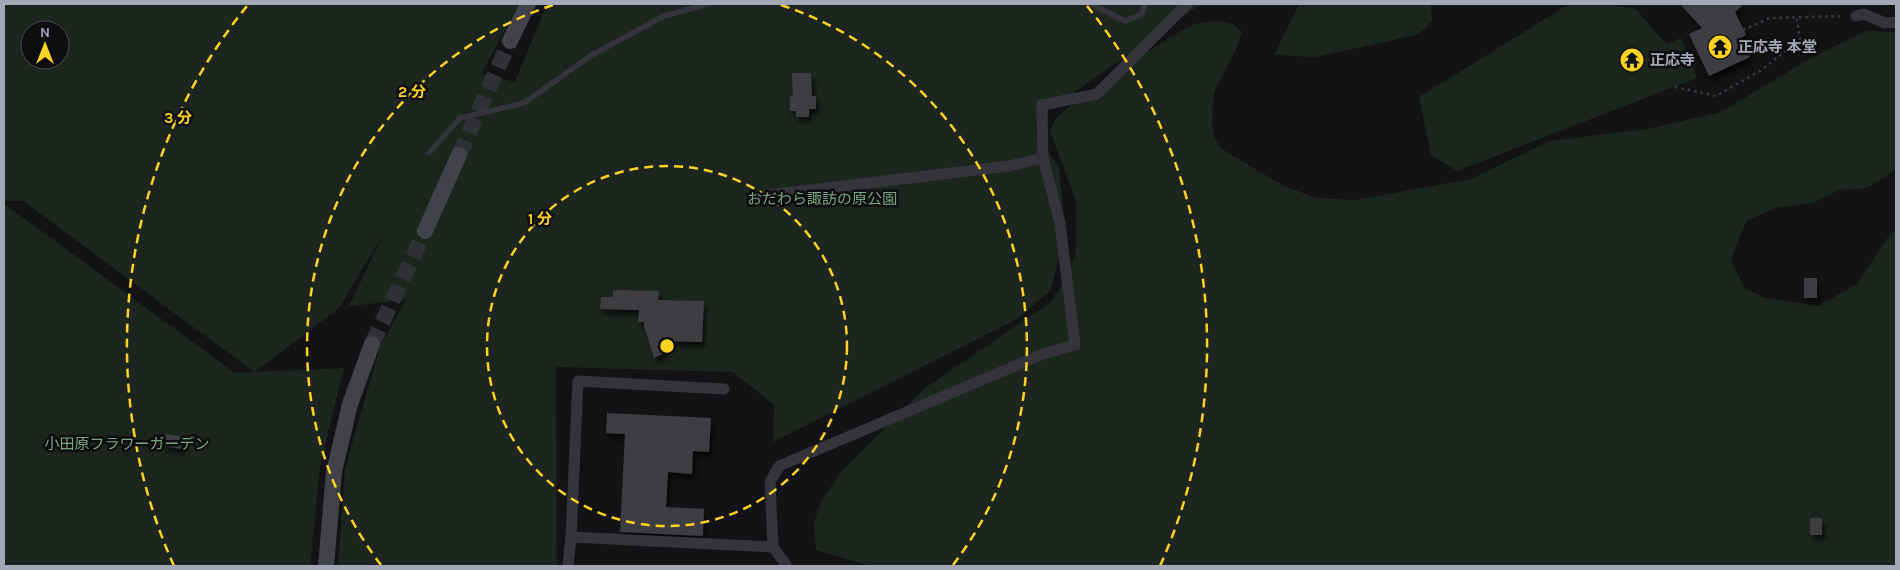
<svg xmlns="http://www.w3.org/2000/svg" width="1900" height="570" font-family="Karla,'Noto Sans JP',sans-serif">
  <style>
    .green { fill: #1d251f; fill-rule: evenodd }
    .building { fill: #3d3d42; filter: url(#shadow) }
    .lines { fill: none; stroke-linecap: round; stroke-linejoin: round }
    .secondary-tunnel { stroke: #303135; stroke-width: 16; stroke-dasharray: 16 8; stroke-linecap: butt }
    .path { stroke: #3a3b41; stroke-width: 2.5; stroke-dasharray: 2.5 4; stroke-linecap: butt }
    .lane { stroke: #34343a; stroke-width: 5.5 }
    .street { stroke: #34343a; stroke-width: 11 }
    .secondary { stroke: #42434a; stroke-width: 16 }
    .ring { fill: none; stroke: #fed222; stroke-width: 2.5; stroke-dasharray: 9 6 }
    .labels { text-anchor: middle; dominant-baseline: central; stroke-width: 5; stroke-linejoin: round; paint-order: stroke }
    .poi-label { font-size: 15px; font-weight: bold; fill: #a4a7b6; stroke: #0e0e10; text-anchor: start }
    .park-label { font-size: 15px; fill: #79a381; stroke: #0e0e10 }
    .centre { fill: #fed222; stroke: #0e0e10; stroke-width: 2.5 }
    .ring-label { font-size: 15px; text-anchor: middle; font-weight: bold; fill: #fed222; stroke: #0e0e10; stroke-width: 5; stroke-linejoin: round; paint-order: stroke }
  </style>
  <defs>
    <filter id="shadow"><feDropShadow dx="3" dy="5.5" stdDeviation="2.5" flood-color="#0009"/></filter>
  </defs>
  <rect width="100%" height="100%" fill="#131315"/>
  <g class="green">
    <path d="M4,4H519L479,78L482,74L515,82L547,4H1201L1040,116L1044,146L1059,167L1065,228L1051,290L1017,319L773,442L774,405L733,372L556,367L557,566H338L345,469L380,346L406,300L349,306L383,235L339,308L255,372L344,368L320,466L310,566H4V206L6,205L235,373L254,372L23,201H4ZM30,30H60V60H30Z"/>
    <polygon points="1299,4 1431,4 1432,21 1419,34 1381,43 1315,57 1274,55"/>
    <polygon points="1569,4 1608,4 1636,9 1666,44 1681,38 1697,78 1457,171 1431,155 1419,97"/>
    <polygon points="1217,21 1233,24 1242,32 1237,47 1214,92 1212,123 1214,138 1222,149 1282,185 1316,198 1355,200 1471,179 1549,141 1647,129 1721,112 1811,58 1866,31 1896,32 1896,169 1868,188 1839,190 1813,203 1775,208 1746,221 1731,260 1744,287 1764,298 1818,306 1857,284 1890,234 1896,229 1896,566 870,566 816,550 814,522 821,501 842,471 925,388 1051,302 1069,274 1076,251 1076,201 1050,131 1056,118 1077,100 1170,37 1194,24"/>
  </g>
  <g class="building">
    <polygon points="1680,4 1744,4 1735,12 1746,35 1741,38 1750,57 1709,76 1689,34 1702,28"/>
    <polygon points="792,73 811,73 812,96 816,96 816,109 809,109 809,117 796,117 796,111 790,111 790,96 793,96"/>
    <rect x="1804" y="278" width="13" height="20"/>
    <polygon points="613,290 659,291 658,300 704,301 702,342 661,341 664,353 654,358 644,326 644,322 638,322 639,310 600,309 601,297 613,297"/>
    <polygon points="607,413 711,418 709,452 693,451 692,474 668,472 666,507 704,509 703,536 620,532 625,434 606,433"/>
    <polygon points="166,434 183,437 181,449 164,446"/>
    <rect x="1810" y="518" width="12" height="17"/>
  </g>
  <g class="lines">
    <g class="secondary-tunnel">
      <polyline points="459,155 510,41"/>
      <polyline points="372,344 425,231"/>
    </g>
    <g class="path">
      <polyline points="1743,30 1770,18 1844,16"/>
      <polyline points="1675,87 1716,96 1760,71 1800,40 1797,19"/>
    </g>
    <g class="lane">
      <polyline points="1091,4 1125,21 1142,14 1145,4"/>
      <polyline points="429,153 460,118 524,103 592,55 664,16 708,4"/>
    </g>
    <g class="street">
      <polyline points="1856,16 1864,14 1885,23 1896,22"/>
      <polyline points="753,197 1009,166 1043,158 1042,105 1097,94 1187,4"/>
      <polyline points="571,537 773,547"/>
      <polyline points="568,566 571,537 578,381 724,389"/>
      <polyline points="787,566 773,547 770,482 779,466 1043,354 1075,345 1060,223 1043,158"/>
    </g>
    <g class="secondary">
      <polyline points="510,41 528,4"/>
      <polyline points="425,231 459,155"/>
      <polyline points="326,566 334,472 350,404 372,344"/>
    </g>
  </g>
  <g class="ring">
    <circle cx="667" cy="346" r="180"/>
    <path d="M381 565A360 360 0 0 1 553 5M781 5A360 360 0 0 1 953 565"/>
    <path d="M174 566A540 540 0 0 1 247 6M1087 6A540 540 0 0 1 1160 566"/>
  </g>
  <defs>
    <symbol id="temple-disc" viewBox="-11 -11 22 22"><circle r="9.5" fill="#fed222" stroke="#0e0e10"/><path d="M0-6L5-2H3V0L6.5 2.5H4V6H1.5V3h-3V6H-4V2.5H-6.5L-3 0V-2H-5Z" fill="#111"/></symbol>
  </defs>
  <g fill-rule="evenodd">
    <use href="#temple-disc" x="1706" y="33" width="28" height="28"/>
    <use href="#temple-disc" x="1618" y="46" width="28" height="28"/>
  </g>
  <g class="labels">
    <g class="poi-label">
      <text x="1738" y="47">正応寺 本堂</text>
      <text x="1650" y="60">正応寺</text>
    </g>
    <g class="park-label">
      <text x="822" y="199">おだわら諏訪の原公園</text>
      <text x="127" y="444">小田原フラワーガーデン</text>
    </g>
  </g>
  <circle cx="667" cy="346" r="8" class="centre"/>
  <g class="ring-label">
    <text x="412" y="97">2 分</text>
    <text x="178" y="123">3 分</text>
    <text x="540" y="224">1 分</text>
  </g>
  <rect width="1900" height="570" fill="none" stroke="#a4a7b6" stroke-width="10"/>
  <g transform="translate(45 45)"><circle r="24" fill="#0e0e10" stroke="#4a4b52"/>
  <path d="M0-4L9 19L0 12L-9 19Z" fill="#fed222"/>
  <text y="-8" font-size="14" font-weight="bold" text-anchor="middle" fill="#a4a7b6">N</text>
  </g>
</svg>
